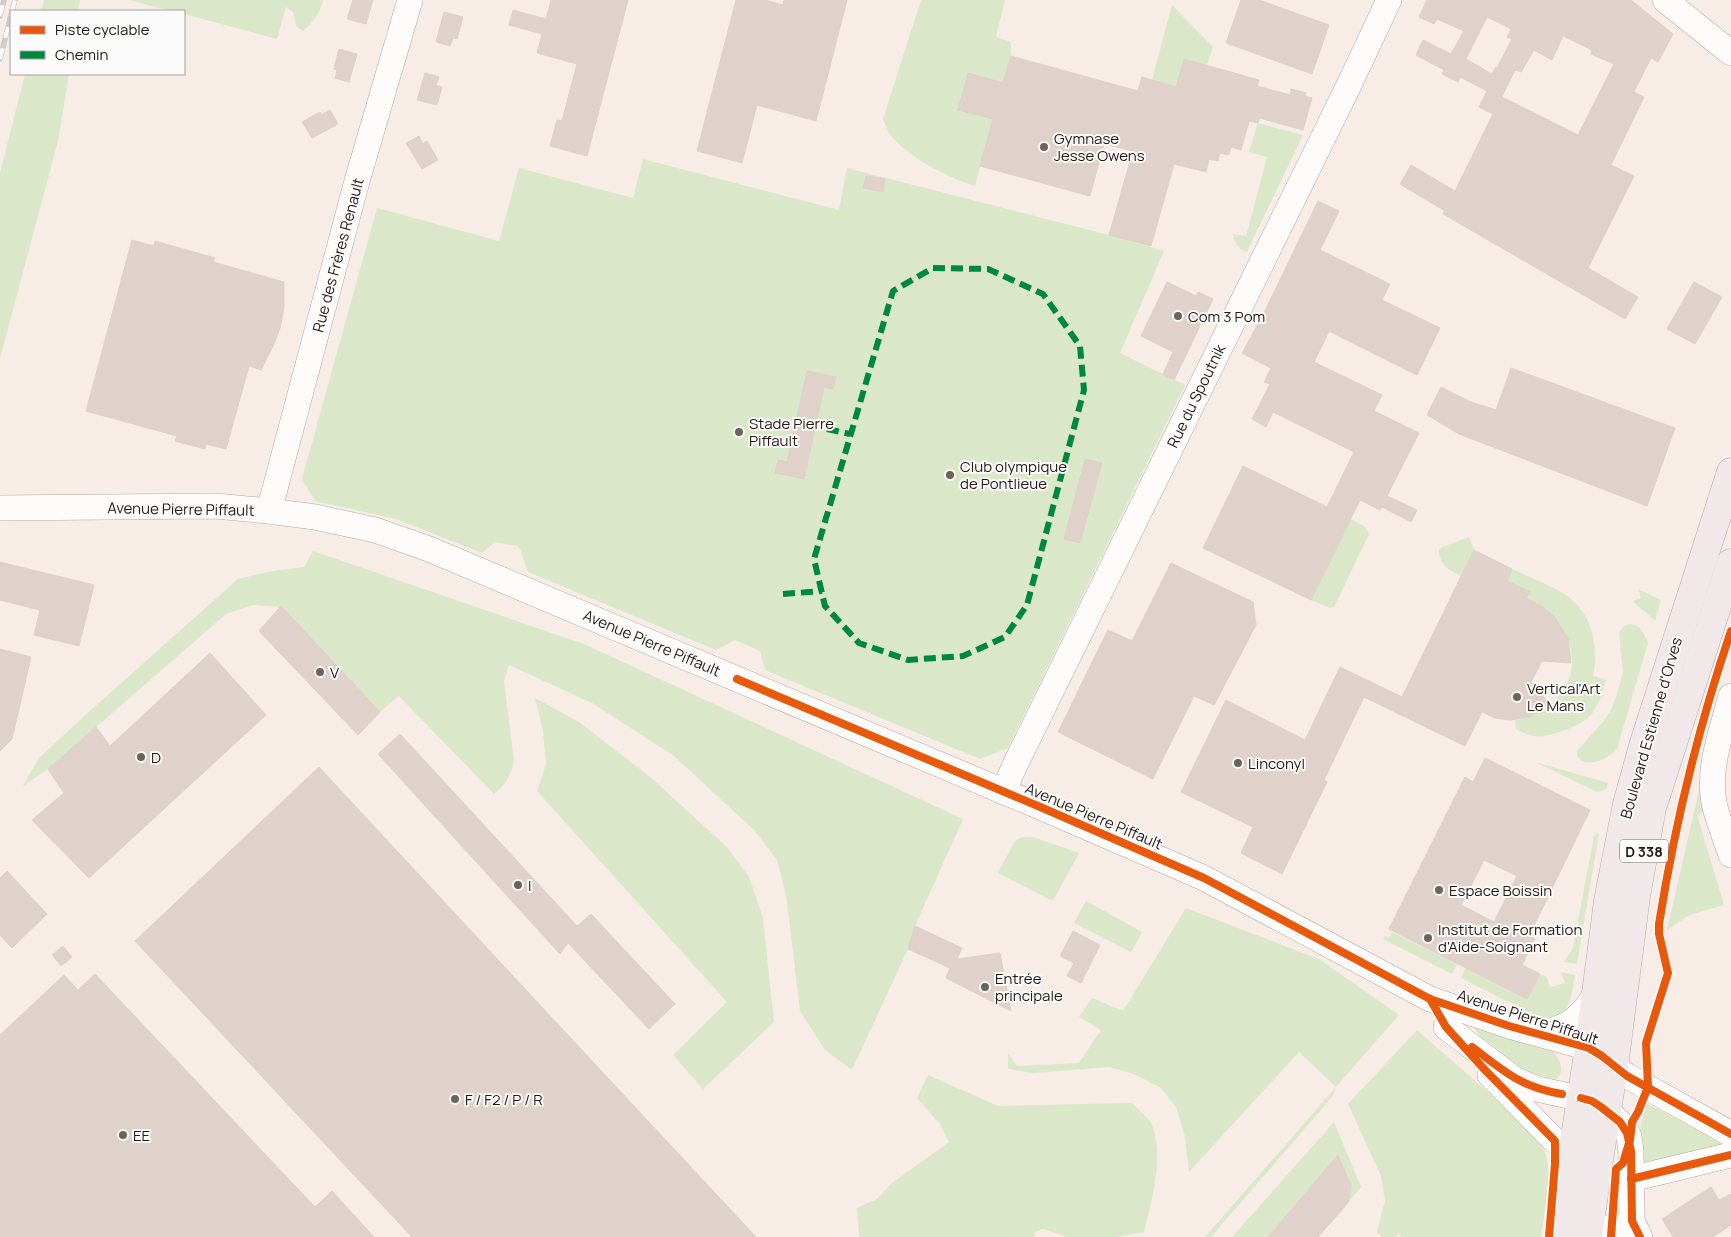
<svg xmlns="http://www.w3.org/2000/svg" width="1731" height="1237" font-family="Manrope,sans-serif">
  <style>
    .green { fill: #dae8c9 }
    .building { fill: #e0d2ca; stroke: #ddd1cb; fill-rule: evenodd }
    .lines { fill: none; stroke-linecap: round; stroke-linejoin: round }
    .minor-casing { stroke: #b4a9a4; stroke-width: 26 }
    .major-casing { stroke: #b9aaa8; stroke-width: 29 }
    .minor { stroke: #fefcfb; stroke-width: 25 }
    .major { stroke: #f1e9e9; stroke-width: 28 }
    .rail-casing { stroke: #cfcbc9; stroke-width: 5.5 }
    .rail { stroke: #fbfbfb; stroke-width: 4; stroke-dasharray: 11; stroke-linecap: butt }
    .quiet { stroke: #00873e; stroke-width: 6; stroke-dasharray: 12 6; stroke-linecap: butt }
    .cycleway-casing { stroke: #fbfbfb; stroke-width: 11 }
    .cycleway { stroke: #e8590c; stroke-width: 8 }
    .poi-dot { fill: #6e635c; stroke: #fbfbfb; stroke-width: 2 }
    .labels { text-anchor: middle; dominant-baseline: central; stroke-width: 4; stroke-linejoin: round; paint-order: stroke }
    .shield { fill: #fbfbfb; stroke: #655d58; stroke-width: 1 }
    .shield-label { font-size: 14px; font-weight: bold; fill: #251912 }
    .poi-label { font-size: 15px; fill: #251912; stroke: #fbfbfb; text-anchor: start }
    .street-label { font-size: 15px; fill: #251912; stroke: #fbfbfb }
  </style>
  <rect width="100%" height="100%" fill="#f7ece6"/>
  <g class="green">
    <polygon points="44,0 80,0 78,11 41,11"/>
    <path d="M129,0H323C320,14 314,21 303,31L296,26L293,12L286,7L277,39L184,14V11H172Z"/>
    <path d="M921,0H1005L996,37L1011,42V56L1003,83L959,110L993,119L975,186C950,179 904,155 889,133C887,129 885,124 883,119Z"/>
    <polygon points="1172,5 1213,47 1207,65 1185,59 1176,87 1152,80"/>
    <polygon points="25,74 69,74 58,141 0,358 0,173"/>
    <path d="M1258,123L1303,135L1247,252C1238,248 1234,244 1233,234L1246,236L1267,157L1249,152Z"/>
    <polygon points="643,159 839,210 847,168 1109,235 1164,251 1120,353 1185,385 1008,748 980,759 765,670 760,651 735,640 716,650 528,572 520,549 517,546 495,542 482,553 396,519 315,501 302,479 377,208 499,241 519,168 633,198"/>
    <polygon points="1350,519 1364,526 1369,534 1334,607 1330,608 1311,600"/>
    <path d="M1469,537L1474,550L1461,576C1449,570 1439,565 1439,550L1442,547Z"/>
    <path d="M313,551L584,644L963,819L915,926L908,949L852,1070L825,1050L800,1011L786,895L777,860L755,831L674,756L592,703L509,665L504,681L514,760C511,776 506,784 494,794L399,696L380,712L281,607L253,605L226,614L48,769L23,786L39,758L92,709L238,579L272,571L304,567Z"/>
    <path d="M1512,569C1528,577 1559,588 1571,599C1593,617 1599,649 1593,676L1606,680C1602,692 1598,709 1588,718C1578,726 1547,739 1534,736C1528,735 1522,732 1516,729L1515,719C1568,712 1590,659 1555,618C1548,609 1536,603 1526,598L1529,592L1507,581Z"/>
    <path d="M1638,589L1661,600L1655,621C1648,613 1639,609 1633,601L1641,598Z"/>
    <path d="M1630,624C1641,625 1644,634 1648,643L1617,749C1607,759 1595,765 1581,761L1577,755V751L1603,722L1610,712L1616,697L1623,673L1619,632L1624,626Z"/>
    <polygon points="535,698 579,722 649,776 727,847 749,877 763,918 774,1022 703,1089 673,1055 727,1002 537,791 546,764 543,731"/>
    <polygon points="1707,755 1708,810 1697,815 1724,905 1689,915 1667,930"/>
    <polygon points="1535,762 1608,783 1606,789 1597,792"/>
    <polygon points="1599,833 1577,964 1564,962 1573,948 1594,836"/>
    <polygon points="1022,837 1033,837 1079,853 1053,901 998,873 1015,841"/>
    <polygon points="1086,901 1142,932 1131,952 1074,923"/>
    <polygon points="1186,908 1319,959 1399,1015 1336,1087 1333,1096 1211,1237 1205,1237 1336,1087 1299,1052 1189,1172 1185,1137 1176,1107 1161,1088 1136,1075 1110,1067 1034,1073 1008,1069 1008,1054 1017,1066 1079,1063 1101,1030 1079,1017 1092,998 1123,1011"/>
    <polygon points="1392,932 1457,964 1452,974 1383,939 1385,936 1389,938"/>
    <path d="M1465,968L1527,999L1540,974L1547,977L1550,987L1565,983L1561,972L1575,975C1571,998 1571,1020 1540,1018L1461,978Z"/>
    <path d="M1473,1026L1550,1049C1559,1056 1567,1071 1556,1079L1547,1078L1517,1067L1491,1044L1481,1038Z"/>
    <path d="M1417,1030L1533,1132C1538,1139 1544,1147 1546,1156C1552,1179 1544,1213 1541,1237H1402L1399,1234L1396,1237H1382L1377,1232L1385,1201L1381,1176L1348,1104Z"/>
    <path d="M928,1075L998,1106L1132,1103C1138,1109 1147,1116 1151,1123C1165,1154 1152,1201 1144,1232L1116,1237H1067L1043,1229L1035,1232V1237H859L857,1208L877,1199L892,1183L949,1142L940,1124L917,1098Z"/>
    <polygon points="1647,1104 1727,1140 1728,1144 1642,1164 1638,1135"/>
    <polygon points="1334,1122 1361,1187 1348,1203 1351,1186 1338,1155 1268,1237 1232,1237"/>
  </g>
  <g class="building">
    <polygon points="353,0 373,0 366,24 347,19"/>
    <polygon points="551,0 628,0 587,156 550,146 557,120 562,121 577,64 537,53 542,34 509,25 513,10 546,19"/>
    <polygon points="736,0 765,0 783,5 784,0 847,0 816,121 757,105 742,163 697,151"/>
    <polygon points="1241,0 1259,0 1329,25 1312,74 1226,43"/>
    <path d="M1427,0H1631L1673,34L1658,62L1651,58L1634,92L1644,97L1611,165L1634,176L1588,268L1638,297L1625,319L1443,214L1445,211L1400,184L1411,165L1455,191L1493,114L1479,107L1487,91L1460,77L1458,82L1442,74L1444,70L1416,55L1423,40L1451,54L1464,31L1437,19L1434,24L1419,17ZM1487,17L1511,29L1507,37L1512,39L1497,68L1496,67L1492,74L1466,59ZM1563,36L1592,50L1591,54L1614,64L1578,135L1502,97L1515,70L1521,72L1534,50L1552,60Z"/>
    <polygon points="444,12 463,17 457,39 453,38 450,46 436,42"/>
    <polygon points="339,49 357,54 349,82 335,78 337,70 334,69"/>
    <polygon points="1011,56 1138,91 1142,77 1176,87 1184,59 1259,80 1257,86 1290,95 1291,89 1306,93 1305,96 1312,98 1303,130 1259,118 1258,123 1249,121 1241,150 1231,147 1229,155 1220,153 1218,161 1209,159 1206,172 1174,164 1151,246 1109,235 1133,151 1104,144 1090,196 980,166 993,119 958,110 968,73 1003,83"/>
    <polygon points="425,73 439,77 436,85 442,87 437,105 417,100"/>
    <polygon points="330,110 338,124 312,138 302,122 320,112 322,115"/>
    <polygon points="419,136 423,144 427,141 438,160 422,169 406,143"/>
    <polygon points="866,176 885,179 883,192 863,188"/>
    <polygon points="1318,201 1339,211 1320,250 1390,284 1382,300 1440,328 1417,375 1329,331 1314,362 1382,395 1374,411 1419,433 1387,496 1417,510 1411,522 1382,507 1380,510 1360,500 1311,600 1203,548 1243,466 1327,507 1354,452 1273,412 1266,427 1252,419 1270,384 1264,382 1271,368 1242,353 1262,317"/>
    <polygon points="132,240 154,246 155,241 215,258 213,262 284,282 284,308 280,328 274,344 261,370 249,366 226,449 206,444 205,449 175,441 177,436 86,411"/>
    <polygon points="1167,282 1196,296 1198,292 1213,299 1174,380 1163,374 1173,352 1141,336"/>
    <polygon points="1694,282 1722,297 1695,344 1667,329"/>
    <polygon points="1511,368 1675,428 1647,506 1459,434 1427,415 1441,387 1471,402 1496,410"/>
    <polygon points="807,371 836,377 833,389 824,387 804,479 775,473 778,460 787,462"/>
    <polygon points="1085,459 1102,463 1080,543 1064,539"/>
    <polygon points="1474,550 1512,569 1507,581 1530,592 1526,598 1540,605 1554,616 1568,638 1571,663 1542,661 1531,682 1551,705 1530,717 1510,720 1495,718 1482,712 1465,746 1364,697 1324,780 1327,782 1282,874 1241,853 1253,827 1181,792 1226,700 1305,740 1340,667 1402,697"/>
    <polygon points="0,562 94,585 79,646 34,635 40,610 0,600"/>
    <polygon points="1171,563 1253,602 1256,625 1214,705 1194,696 1153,779 1058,732 1108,630 1132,641"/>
    <polygon points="281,606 380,712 358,735 259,631"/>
    <polygon points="0,649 31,657 12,739 0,751"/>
    <polygon points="210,653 266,715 89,878 32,820 64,793 48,769 96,727 110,746"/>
    <polygon points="400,734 577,926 591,914 675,1004 649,1029 568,943 560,954 378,754"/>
    <path d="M1485,758L1590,810L1529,936L1535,939L1522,965L1540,974L1527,999L1389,929L1465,777L1473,782ZM1484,860L1517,876L1494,922L1461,905Z"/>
    <polygon points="319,767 499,961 756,1237 412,1237 135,941"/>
    <polygon points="7,871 47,914 12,948 0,935 0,878"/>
    <polygon points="915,926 962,948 957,959 1000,953 1011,1011 946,978 950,968 908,949"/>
    <polygon points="1073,931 1100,945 1081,983 1067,976 1074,963 1060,956"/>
    <polygon points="63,946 72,957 61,966 52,955"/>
    <polygon points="95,974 315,1207 332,1191 374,1237 0,1237 0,1035 64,975 78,990"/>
    <polygon points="1338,1155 1351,1186 1348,1203 1318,1237 1268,1237"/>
    <polygon points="1711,1187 1719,1200 1731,1194 1731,1225 1713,1237 1673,1237 1662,1219"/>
  </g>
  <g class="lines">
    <defs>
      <g id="minor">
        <polyline points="1665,0 1731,53"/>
        <polyline points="0,508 215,506 269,511 315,517 375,530 429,549 1038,806 1204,878 1430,999 1509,1026 1589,1048 1602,1056 1627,1076 1731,1134"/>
        <polyline points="269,511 357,181 410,0"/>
        <path d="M1731,696C1722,731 1706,771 1715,807C1719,823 1726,840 1731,855"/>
        <polyline points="1003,792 1015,765 1350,83 1389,0"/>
        <polyline points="1446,1027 1514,1079 1537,1089 1592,1101 1607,1111 1625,1127 1629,1137 1631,1151 1632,1221 1640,1237"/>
        <path d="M1536,1031C1560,1035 1585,1015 1595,994"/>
        <polyline points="1490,1075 1555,1141 1573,1152"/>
        <polyline points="1631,1179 1731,1155"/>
        <polyline points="1589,1230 1624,1226 1632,1221"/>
      </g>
      <g id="major">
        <polyline points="1564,1237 1575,1137 1589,1048 1608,901 1627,804 1644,743 1731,472"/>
        <polyline points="1588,1237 1598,1166 1614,1066 1636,896 1652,808 1731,563"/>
      </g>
    </defs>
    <use href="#minor" class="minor-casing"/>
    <use href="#major" class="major-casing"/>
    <use href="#minor" class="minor"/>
    <use href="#major" class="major"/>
    <defs>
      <g id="rail">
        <polyline points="12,11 15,0"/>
        <polyline points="0,16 4,0"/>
        <polyline points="0,59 11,15"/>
      </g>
    </defs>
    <use href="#rail" class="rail-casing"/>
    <use href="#rail" class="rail"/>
    <g class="quiet">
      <polygon points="933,268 988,269 1043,294 1080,346 1084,390 1027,605 1005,637 963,656 908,660 859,643 825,606 814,559 893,291"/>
      <polyline points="827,429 850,434"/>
      <polyline points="783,594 822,591"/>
    </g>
    <defs>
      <g id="cycleway">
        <polyline points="737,679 1038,806 1204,878 1430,999 1509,1026 1589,1048 1602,1056 1627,1076 1731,1134"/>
        <polyline points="1430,999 1446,1027 1485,1070 1555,1141 1555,1164 1549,1237"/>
        <path d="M1472,1047C1504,1071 1520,1087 1562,1094"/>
        <polyline points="1581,1098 1592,1101 1601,1107 1620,1122 1627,1133 1631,1151 1632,1221 1640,1237"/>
        <polyline points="1631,1179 1731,1155"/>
        <path d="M1611,1237L1616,1169L1623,1163L1630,1140L1632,1122L1638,1112L1648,1087L1646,1043L1668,973L1659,934V924C1675,823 1698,728 1731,631"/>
      </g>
    </defs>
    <use href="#cycleway" class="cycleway-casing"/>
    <use href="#cycleway" class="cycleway"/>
  </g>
  <g class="poi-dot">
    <circle cx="1044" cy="147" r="5"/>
    <circle cx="1178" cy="316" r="5"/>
    <circle cx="739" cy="432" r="5"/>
    <circle cx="950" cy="475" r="5"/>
    <circle cx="320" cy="672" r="5"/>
    <circle cx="1517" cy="697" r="5"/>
    <circle cx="141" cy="757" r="5"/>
    <circle cx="1238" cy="763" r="5"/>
    <circle cx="518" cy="885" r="5"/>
    <circle cx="1439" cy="890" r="5"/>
    <circle cx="1428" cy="938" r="5"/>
    <circle cx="985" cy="987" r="5"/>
    <circle cx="455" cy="1099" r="5"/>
    <circle cx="123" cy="1135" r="5"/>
  </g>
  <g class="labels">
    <rect class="shield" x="1620" y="839.5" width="48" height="23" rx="4"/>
    <g class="shield-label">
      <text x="1644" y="851">D 338</text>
    </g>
    <g class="poi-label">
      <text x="1054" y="138">Gymnase<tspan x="1054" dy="17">Jesse Owens</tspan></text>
      <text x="1188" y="316">Com 3 Pom</text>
      <text x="749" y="423">Stade Pierre<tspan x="749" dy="17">Piffault</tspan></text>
      <text x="960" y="466">Club olympique<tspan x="960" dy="17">de Pontlieue</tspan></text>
      <text x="330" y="672">V</text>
      <text x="1527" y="688">Vertical'Art<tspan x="1527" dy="17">Le Mans</tspan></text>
      <text x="151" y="757">D</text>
      <text x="1248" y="763">Linconyl</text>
      <text x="528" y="885">I</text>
      <text x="1449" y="890">Espace Boissin</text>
      <text x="1438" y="929">Institut de Formation<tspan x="1438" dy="17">d'Aide-Soignant</tspan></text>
      <text x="995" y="978">Entrée<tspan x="995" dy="17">principale</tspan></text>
      <text x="465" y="1099">F / F2 / P / R</text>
      <text x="133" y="1135">EE</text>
    </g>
    <g class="street-label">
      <text transform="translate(338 255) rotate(-75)">Rue des Frères Renault</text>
      <text transform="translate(1196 396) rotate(-64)">Rue du Spoutnik</text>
      <text transform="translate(181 509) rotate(1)">Avenue Pierre Piffault</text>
      <text transform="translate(652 643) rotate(23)">Avenue Pierre Piffault</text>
      <text transform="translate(1651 728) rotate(-74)">Boulevard Estienne d'Orves</text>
      <text transform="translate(1094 816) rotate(23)">Avenue Pierre Piffault</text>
      <text transform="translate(1528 1017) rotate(18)">Avenue Pierre Piffault</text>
    </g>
  </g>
  <rect x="10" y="10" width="175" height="65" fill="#fbfbfb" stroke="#a5a19e"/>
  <rect x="20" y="26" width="25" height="8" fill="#e8590c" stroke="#a5a19e"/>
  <text x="55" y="35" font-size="15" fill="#251912">Piste cyclable</text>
  <rect x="20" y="51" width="25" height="8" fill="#00873e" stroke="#a5a19e"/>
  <text x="55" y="60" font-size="15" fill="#251912">Chemin</text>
</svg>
